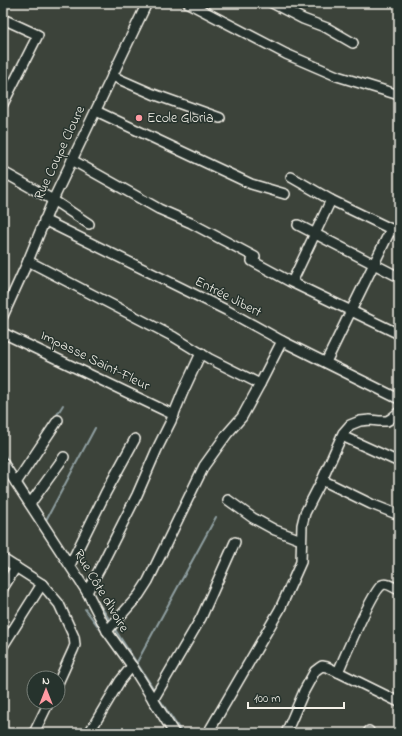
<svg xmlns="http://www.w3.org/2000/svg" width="402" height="736" font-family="'Indie Flower',sans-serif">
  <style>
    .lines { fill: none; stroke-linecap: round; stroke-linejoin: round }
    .stream { stroke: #8f9fa1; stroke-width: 2 }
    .minor-casing { stroke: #f4f1e8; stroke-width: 12 }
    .minor { stroke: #26332d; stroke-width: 9 }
    .poi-dot { fill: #ff9aa2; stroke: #26332d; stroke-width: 1.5 }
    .labels { text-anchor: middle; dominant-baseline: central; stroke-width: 3; stroke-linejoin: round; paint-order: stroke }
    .poi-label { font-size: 14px; fill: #f4f1e8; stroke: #26332d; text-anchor: start }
    .street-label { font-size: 14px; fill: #f4f1e8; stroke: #26332d }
  </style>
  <rect width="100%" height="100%" fill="#3c433a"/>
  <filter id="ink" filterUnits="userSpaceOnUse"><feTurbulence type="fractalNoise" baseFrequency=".025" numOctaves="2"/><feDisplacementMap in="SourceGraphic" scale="8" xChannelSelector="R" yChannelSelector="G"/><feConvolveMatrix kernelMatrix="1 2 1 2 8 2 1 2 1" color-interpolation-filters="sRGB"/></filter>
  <g filter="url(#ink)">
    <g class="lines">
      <g class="stream">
        <polyline points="55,418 63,405"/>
        <polyline points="3,453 17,476"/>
        <polyline points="21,481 31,497"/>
        <polyline points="35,503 52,530"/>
        <polyline points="46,520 95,428"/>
        <polyline points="96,599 111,622"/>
        <polyline points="85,609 103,633"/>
        <polyline points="114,628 155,691"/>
        <polyline points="137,662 216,517"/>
        <polyline points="158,697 182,733"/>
        <polyline points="149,702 168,733"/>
      </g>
      <defs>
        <g id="minor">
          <polyline points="188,3 286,54 337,76 399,95"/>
          <polyline points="272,3 303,19 327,28 353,43"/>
          <polyline points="3,19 38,35 3,104"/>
          <polyline points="112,76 153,94 220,118"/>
          <polyline points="96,111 251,184 285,194"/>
          <polyline points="72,160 159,209 191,223 255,257"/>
          <polyline points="3,172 53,200 89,224"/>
          <polyline points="291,177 331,200"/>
          <polyline points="44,220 226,310 282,341 399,399"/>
          <polyline points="298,225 399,277"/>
          <polyline points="28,261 174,337 210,359 260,384"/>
          <polyline points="252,261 289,281 399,334"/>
          <polyline points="292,282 331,200 391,229"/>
          <polyline points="3,316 28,261 53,200 147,3"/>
          <polyline points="3,333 174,415"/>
          <polyline points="326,362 391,229 399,233"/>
          <polyline points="342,436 399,462"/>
          <polyline points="3,463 87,592 107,631 132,666 174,733"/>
          <polyline points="322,480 371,504 399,515"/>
          <polyline points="16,483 58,420"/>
          <polyline points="228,500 253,518 275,530 301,540"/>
          <polyline points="30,504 64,457"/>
          <polyline points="3,559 42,584 59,604 74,637 75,645 73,650 58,683"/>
          <polyline points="70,565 106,492 135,439"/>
          <polyline points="3,588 16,567"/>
          <polyline points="87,592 100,568 137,495 157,449 171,421 183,392 201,353"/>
          <polyline points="107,631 139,595 148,581 204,466 227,434 242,417 260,384 282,341"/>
          <polyline points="3,646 42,584"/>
          <path d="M338,672C344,658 373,590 382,585C387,582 394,588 399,590"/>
          <polyline points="153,700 201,618 235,542"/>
          <polyline points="34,733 49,702"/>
          <polyline points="89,733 120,681 132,666"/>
          <polyline points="208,733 280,609 301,562 302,525 305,513 322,480 343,433 350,425 360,421 370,420 379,421 387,421 392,418 399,412"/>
          <polyline points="286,733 304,691 315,671 319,668 322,666 327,667 338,672 399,702"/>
          <polyline points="368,733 369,731"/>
        </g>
      </defs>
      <use href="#minor" class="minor-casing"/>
      <use href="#minor" class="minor"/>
    </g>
  </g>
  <circle class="poi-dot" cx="139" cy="118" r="4"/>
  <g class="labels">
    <g class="poi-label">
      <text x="147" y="118">Ecole Gloria</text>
    </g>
    <g class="street-label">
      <text transform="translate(60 153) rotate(-65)">Rue Coupe Cloure</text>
      <text transform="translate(228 297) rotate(27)">Entrée Jibert</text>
      <text transform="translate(95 361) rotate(26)">Impasse Saint-Fleur</text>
      <text transform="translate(101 591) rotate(59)">Rue Côte d'Ivoire</text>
    </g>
  </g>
  <rect width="402" height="736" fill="none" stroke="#26332d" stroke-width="16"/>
  <rect x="8" y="8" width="386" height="720" fill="none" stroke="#f4f1e8" stroke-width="1.5" filter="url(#ink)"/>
  <g transform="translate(46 690)"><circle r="19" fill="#26332d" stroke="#787f78"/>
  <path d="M0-3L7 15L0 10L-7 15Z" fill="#ff9aa2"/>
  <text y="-6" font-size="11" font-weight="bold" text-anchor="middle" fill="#f4f1e8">N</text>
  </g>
  <path d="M248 702v6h96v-6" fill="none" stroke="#f4f1e8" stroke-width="2"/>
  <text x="254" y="702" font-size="12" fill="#f4f1e8" stroke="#26332d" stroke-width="3" paint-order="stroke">100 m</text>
</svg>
